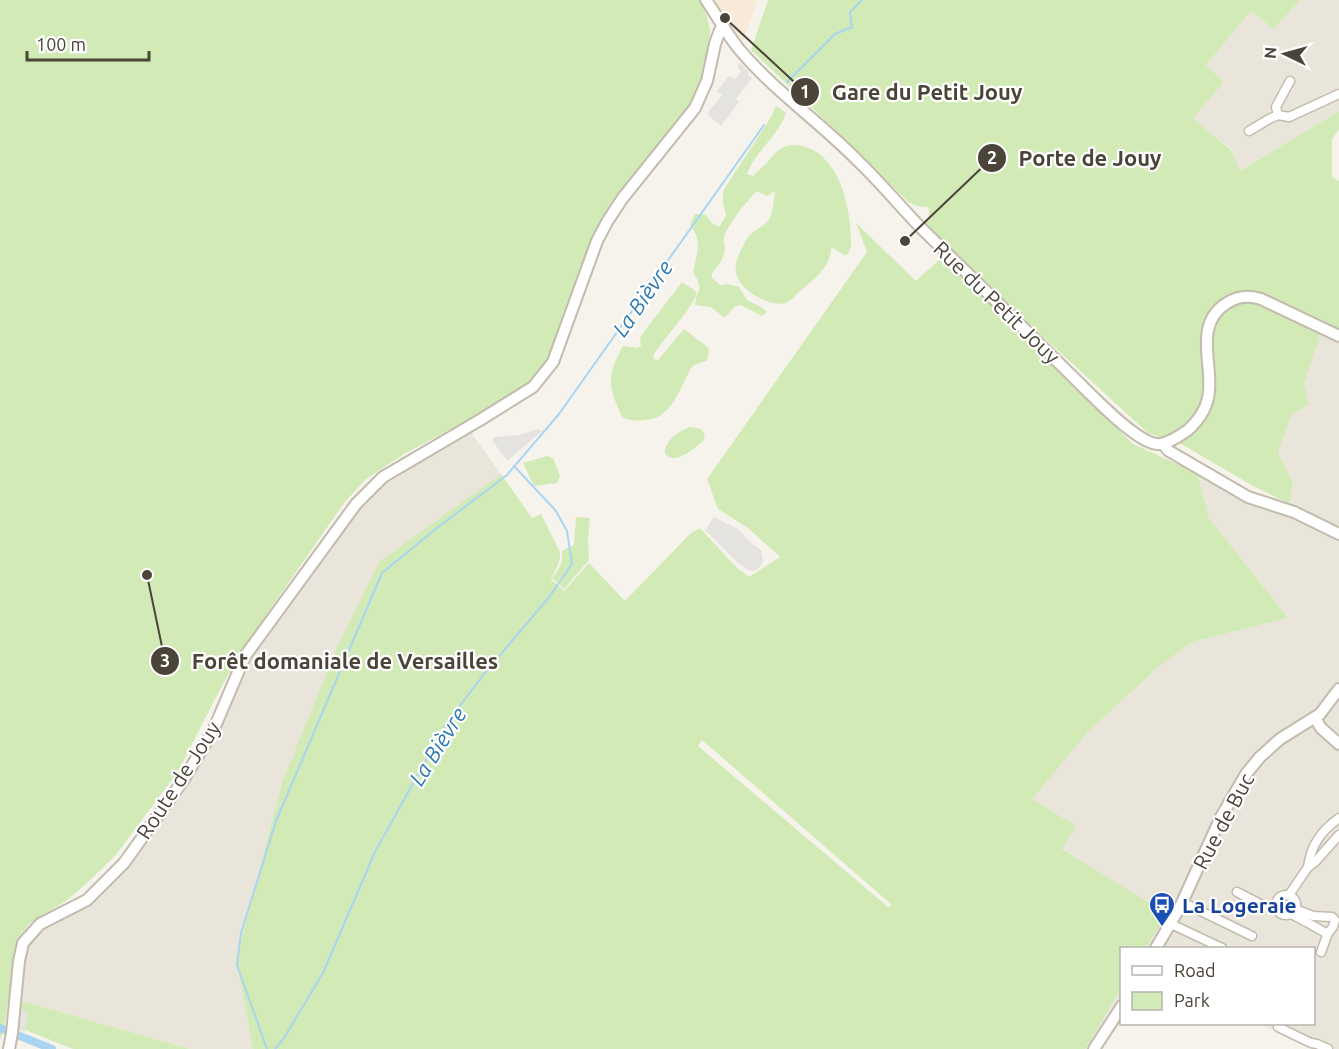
<svg xmlns="http://www.w3.org/2000/svg" width="1339" height="1049" font-family="Ubuntu,sans-serif">
  <style>
    .residential { fill: #eae5da }
    .commercial { fill: #f7ead8 }
    .green { fill: #d2eab5; fill-rule: evenodd }
    .parking { fill: #e5e3e0 }
    .lines { fill: none; stroke-linecap: round; stroke-linejoin: round }
    .stream { stroke: #a9d4f2; stroke-width: 2 }
    .canal { stroke: #a9d4f2; stroke-width: 8 }
    .minor-casing { stroke: #c2bbae; stroke-width: 11 }
    .tertiary-casing { stroke: #c2bbae; stroke-width: 14 }
    .minor { stroke: #fff; stroke-width: 8 }
    .tertiary { stroke: #fff; stroke-width: 10 }
    .labels { text-anchor: middle; dominant-baseline: central; stroke-width: 4.5; stroke-linejoin: round; paint-order: stroke }
    .street-label { font-size: 21px; fill: #4b4439; stroke: #fff }
    .transit-label { font-size: 21px; font-weight: bold; fill: #164399; stroke: #fff; text-anchor: start }
    .water-label { font-size: 22px; font-style: italic; fill: #2e7ab2; stroke: #fff }
    .leader { fill: none; stroke: #4b4439; stroke-width: 2 }
    .callout-dot { fill: #4b4439; stroke: #fff; stroke-width: 2 }
    .mark-label { font-size: 18px; text-anchor: middle; font-weight: bold; fill: #fff }
    .callout-label { font-size: 22px; text-anchor: middle; font-weight: bold; fill: #4b4439; stroke: #fff; stroke-width: 4.5; stroke-linejoin: round; paint-order: stroke }
  </style>
  <rect width="100%" height="100%" fill="#f6f3ec"/>
  <g class="residential">
    <polygon points="1300,0 1339,0 1339,111 1239,171 1231,149 1192,118 1224,82 1206,65 1251,11 1274,29"/>
    <polygon points="1321,332 1339,333 1339,1049 1314,1049 1261,1024 1314,1024 1314,948 1146,948 1166,914 1061,848 1031,799 1087,733 1157,668 1192,642 1288,618 1209,518 1197,473 1286,514 1290,504 1293,482 1278,453 1291,415 1309,403 1304,384"/>
    <polygon points="469,430 501,474 379,562 282,783 236,959 253,1049 190,1049 22,1001 21,967 25,951 37,934 49,923 101,889 173,799 250,655 355,512 374,491"/>
    <polygon points="1121,989 1121,1019 1119,1024 1102,1049 1085,1049"/>
  </g>
  <polygon class="commercial" points="713,0 758,0 743,41"/>
  <g class="green">
    <path d="M0,0H699C718,28 711,68 696,96C693,102 689,107 686,112L604,215L595,234L550,354L544,364L527,384L499,403L404,454L366,479L344,503L243,648L217,695L179,770L115,856L88,882L66,901L30,923L17,939L4,1030L0,1039Z"/>
    <polygon points="768,0 1300,0 1274,29 1251,11 1206,65 1224,82 1193,118 1231,150 1240,171 1339,111 1339,129 1332,139 1332,177 1339,181 1339,333 1321,332 1304,384 1309,404 1291,415 1278,453 1293,482 1290,504 1253,486 1183,445 1148,433 921,225 925,220 929,218 929,207 917,206 908,202 868,161 751,50"/>
    <path d="M776,106L781,109L786,113C778,137 755,151 747,174L753,176C758,171 763,167 767,163C772,157 776,151 784,147C791,144 799,145 806,147C842,159 852,214 851,247L847,255H844L831,247C832,266 813,280 800,291C796,295 791,301 786,303C774,307 751,295 744,287C730,271 736,260 744,244C746,240 748,236 752,233C756,229 763,227 767,222C774,214 773,201 775,191L767,196L757,191C749,198 725,228 724,238C723,241 725,245 725,248C724,258 719,266 712,273V278L720,285L727,284L739,287L747,300L761,307L767,312L762,316L741,305L736,306L724,318L711,307L695,305C697,287 705,291 693,272C697,253 703,242 690,225L695,214L706,215L712,223L719,227L726,216L723,202V191L771,117Z"/>
    <path d="M856,223L916,281L942,257L1133,444L1197,473L1209,518L1288,618L1192,642L1157,668L1087,733L1032,799L1076,826L1062,849L1167,914L1146,948H1122L1121,989L1085,1049H253L236,959L282,783L337,647L379,562L501,474L532,518L541,514L560,552C561,562 555,570 551,579L564,591L589,563L625,601L691,533L700,528L736,567L749,577L780,557L748,528L718,509L707,479L867,252ZM702,740L891,904V905L888,907L698,746Z"/>
    <path d="M682,282L694,290L697,294L687,311L655,352L653,359L658,360L684,329L709,348L708,358L706,361L694,365L691,368C680,388 672,418 646,420C637,421 630,421 622,417C608,385 606,377 623,346L637,348L641,346L640,337Z"/>
    <path d="M690,427L701,429L705,435L703,441C698,446 681,459 674,458C658,457 667,442 673,437C679,432 684,429 690,427Z"/>
    <polygon points="547,456 553,458 560,476 557,483 534,486 523,463"/>
    <path d="M576,517L590,518L588,540L589,560L564,589L552,578C559,569 564,562 562,551L574,545Z"/>
    <polygon points="22,1001 190,1049 73,1049 18,1027"/>
  </g>
  <g class="parking">
    <polygon points="740,63 749,72 747,74 752,78 736,99 739,102 721,126 707,114 722,95 717,91 729,76 735,79 741,72 737,66"/>
    <polygon points="538,429 542,431 507,461 492,440 495,437 519,435"/>
    <polygon points="714,517 738,529 750,542 761,550 763,561 760,567 754,571 748,570 738,563 705,530"/>
    <polygon points="17,1005 28,1013 25,1032 16,1029"/>
  </g>
  <g class="lines">
    <g class="stream">
      <polyline points="787,82 835,34 852,27 850,12 862,0"/>
      <polyline points="267,1049 237,965 241,933 276,821 382,573 437,528 507,475 559,414 764,125"/>
      <polyline points="275,1049 284,1038 323,973 375,852 446,724 484,674 550,596 572,564 567,531 556,511 514,466"/>
    </g>
    <polyline class="canal" points="0,1028 52,1049"/>
    <defs>
      <g id="minor">
        <polyline points="1278,115 1289,117 1339,94"/>
        <polyline points="1249,131 1269,119 1278,115 1276,107 1290,81"/>
        <path d="M1308,867C1311,845 1321,831 1339,818"/>
        <polyline points="1237,892 1266,907 1275,907"/>
        <circle cx="1286" cy="905" r="10"/>
        <polyline points="1289,895 1308,867 1315,862 1339,835"/>
        <polyline points="1182,902 1252,936"/>
        <polyline points="1291,914 1310,924 1324,932 1328,933 1333,927 1335,920 1332,917 1313,916 1295,909"/>
        <polyline points="1171,924 1222,948"/>
        <polyline points="1321,952 1328,933"/>
        <polyline points="1280,1024 1278,1027 1311,1043 1317,1044 1328,1049"/>
      </g>
      <g id="tertiary">
        <path d="M706,0C717,16 727,34 739,49C774,91 820,122 858,161C880,182 899,205 920,227C971,277 1022,326 1072,376C1088,391 1139,447 1160,444C1169,443 1181,435 1188,430C1199,420 1208,406 1209,391C1212,360 1194,324 1227,303C1238,296 1249,295 1261,299L1339,336"/>
        <polyline points="1163,444 1169,451 1248,497 1294,512 1339,534"/>
        <polyline points="1315,718 1321,728 1339,744"/>
        <polyline points="1156,948 1180,907 1221,817 1246,774 1260,757 1280,739 1320,714 1339,689"/>
        <polyline points="9,1049 12,1033 19,961 23,943 40,924 87,900 124,863 182,782 213,731 245,656 356,504 383,477 480,420 533,387 553,362 597,241 607,222 622,199 695,108 707,81 715,44 720,30 724,27"/>
        <polyline points="1094,1049 1122,1006"/>
      </g>
    </defs>
    <use href="#minor" class="minor-casing"/>
    <use href="#tertiary" class="tertiary-casing"/>
    <use href="#minor" class="minor"/>
    <use href="#tertiary" class="tertiary"/>
  </g>
  <defs>
    <symbol id="bus-pin" viewBox="-11 -11 22 30"><path d="M0 17L-7.5 6A9.5 9.5 0 1 1 7.5 6Z" fill="#1a4fb4" stroke="#fff"/><path d="M-5-6H5V4H4V6H2V4H-2V6H-4V4H-5ZM-3.5-4V0h7V-4ZM-3.5 1.2v1.5H-2V1.2ZM2 1.2v1.5H3.5V1.2Z" fill="#fff"/></symbol>
  </defs>
  <g fill-rule="evenodd">
    <use href="#bus-pin" x="1147" y="890" width="30" height="40"/>
  </g>
  <g class="labels">
    <g class="street-label">
      <text transform="translate(997 302) rotate(44)">Rue du Petit Jouy</text>
      <text transform="translate(178 780) rotate(-57)">Route de Jouy</text>
      <text transform="translate(1223 821) rotate(-62)">Rue de Buc</text>
    </g>
    <g class="transit-label">
      <text x="1182" y="905">La Logeraie</text>
    </g>
    <g class="water-label">
      <text transform="translate(642 298) rotate(-55)">La Bièvre</text>
      <text transform="translate(437 746) rotate(-58)">La Bièvre</text>
    </g>
  </g>
  <path class="leader" d="M725 18L805 92M905 241L992 158M147 575L165 661"/>
  <g class="callout-dot">
    <circle cx="725" cy="18" r="6"/>
    <circle cx="905" cy="241" r="6"/>
    <circle cx="147" cy="575" r="6"/>
    <circle cx="805" cy="92" r="15"/>
    <circle cx="992" cy="158" r="15"/>
    <circle cx="165" cy="661" r="15"/>
  </g>
  <g class="mark-label">
    <text x="805" y="98">1</text>
    <text x="992" y="164">2</text>
    <text x="165" y="667">3</text>
  </g>
  <g class="callout-label">
    <text x="927" y="100">Gare du Petit Jouy</text>
    <text x="1090" y="166">Porte de Jouy</text>
    <text x="345" y="669">Forêt domaniale de Versailles</text>
  </g>
  <rect x="1120" y="947" width="195" height="78" fill="#ffffff" stroke="#b7b4b0" stroke-width="1.5"/>
  <rect x="1132" y="966" width="30" height="9" fill="#ffffff" stroke="#b7b4b0" stroke-width="1.5"/>
  <text x="1174" y="977" font-size="18" fill="#4b4439">Road</text>
  <rect x="1132" y="992" width="30" height="18" fill="#d2eab5" stroke="#b7b4b0" stroke-width="1.5"/>
  <text x="1174" y="1007" font-size="18" fill="#4b4439">Park</text>
  <g transform="translate(1285 54) rotate(275)" stroke="#ffffff" stroke-width="4.5" paint-order="stroke">
  <path d="M0-4.5L10 22L0 15L-10 22Z" fill="#4b4439"/>
  <text y="-9" font-size="16" font-weight="bold" text-anchor="middle" fill="#4b4439">N</text>
  </g>
  <path d="M27 51v9h122v-9" fill="none" stroke="#4b4439" stroke-width="3"/>
  <text x="36" y="51" font-size="18" fill="#4b4439" stroke="#ffffff" stroke-width="4.5" paint-order="stroke">100 m</text>
</svg>
